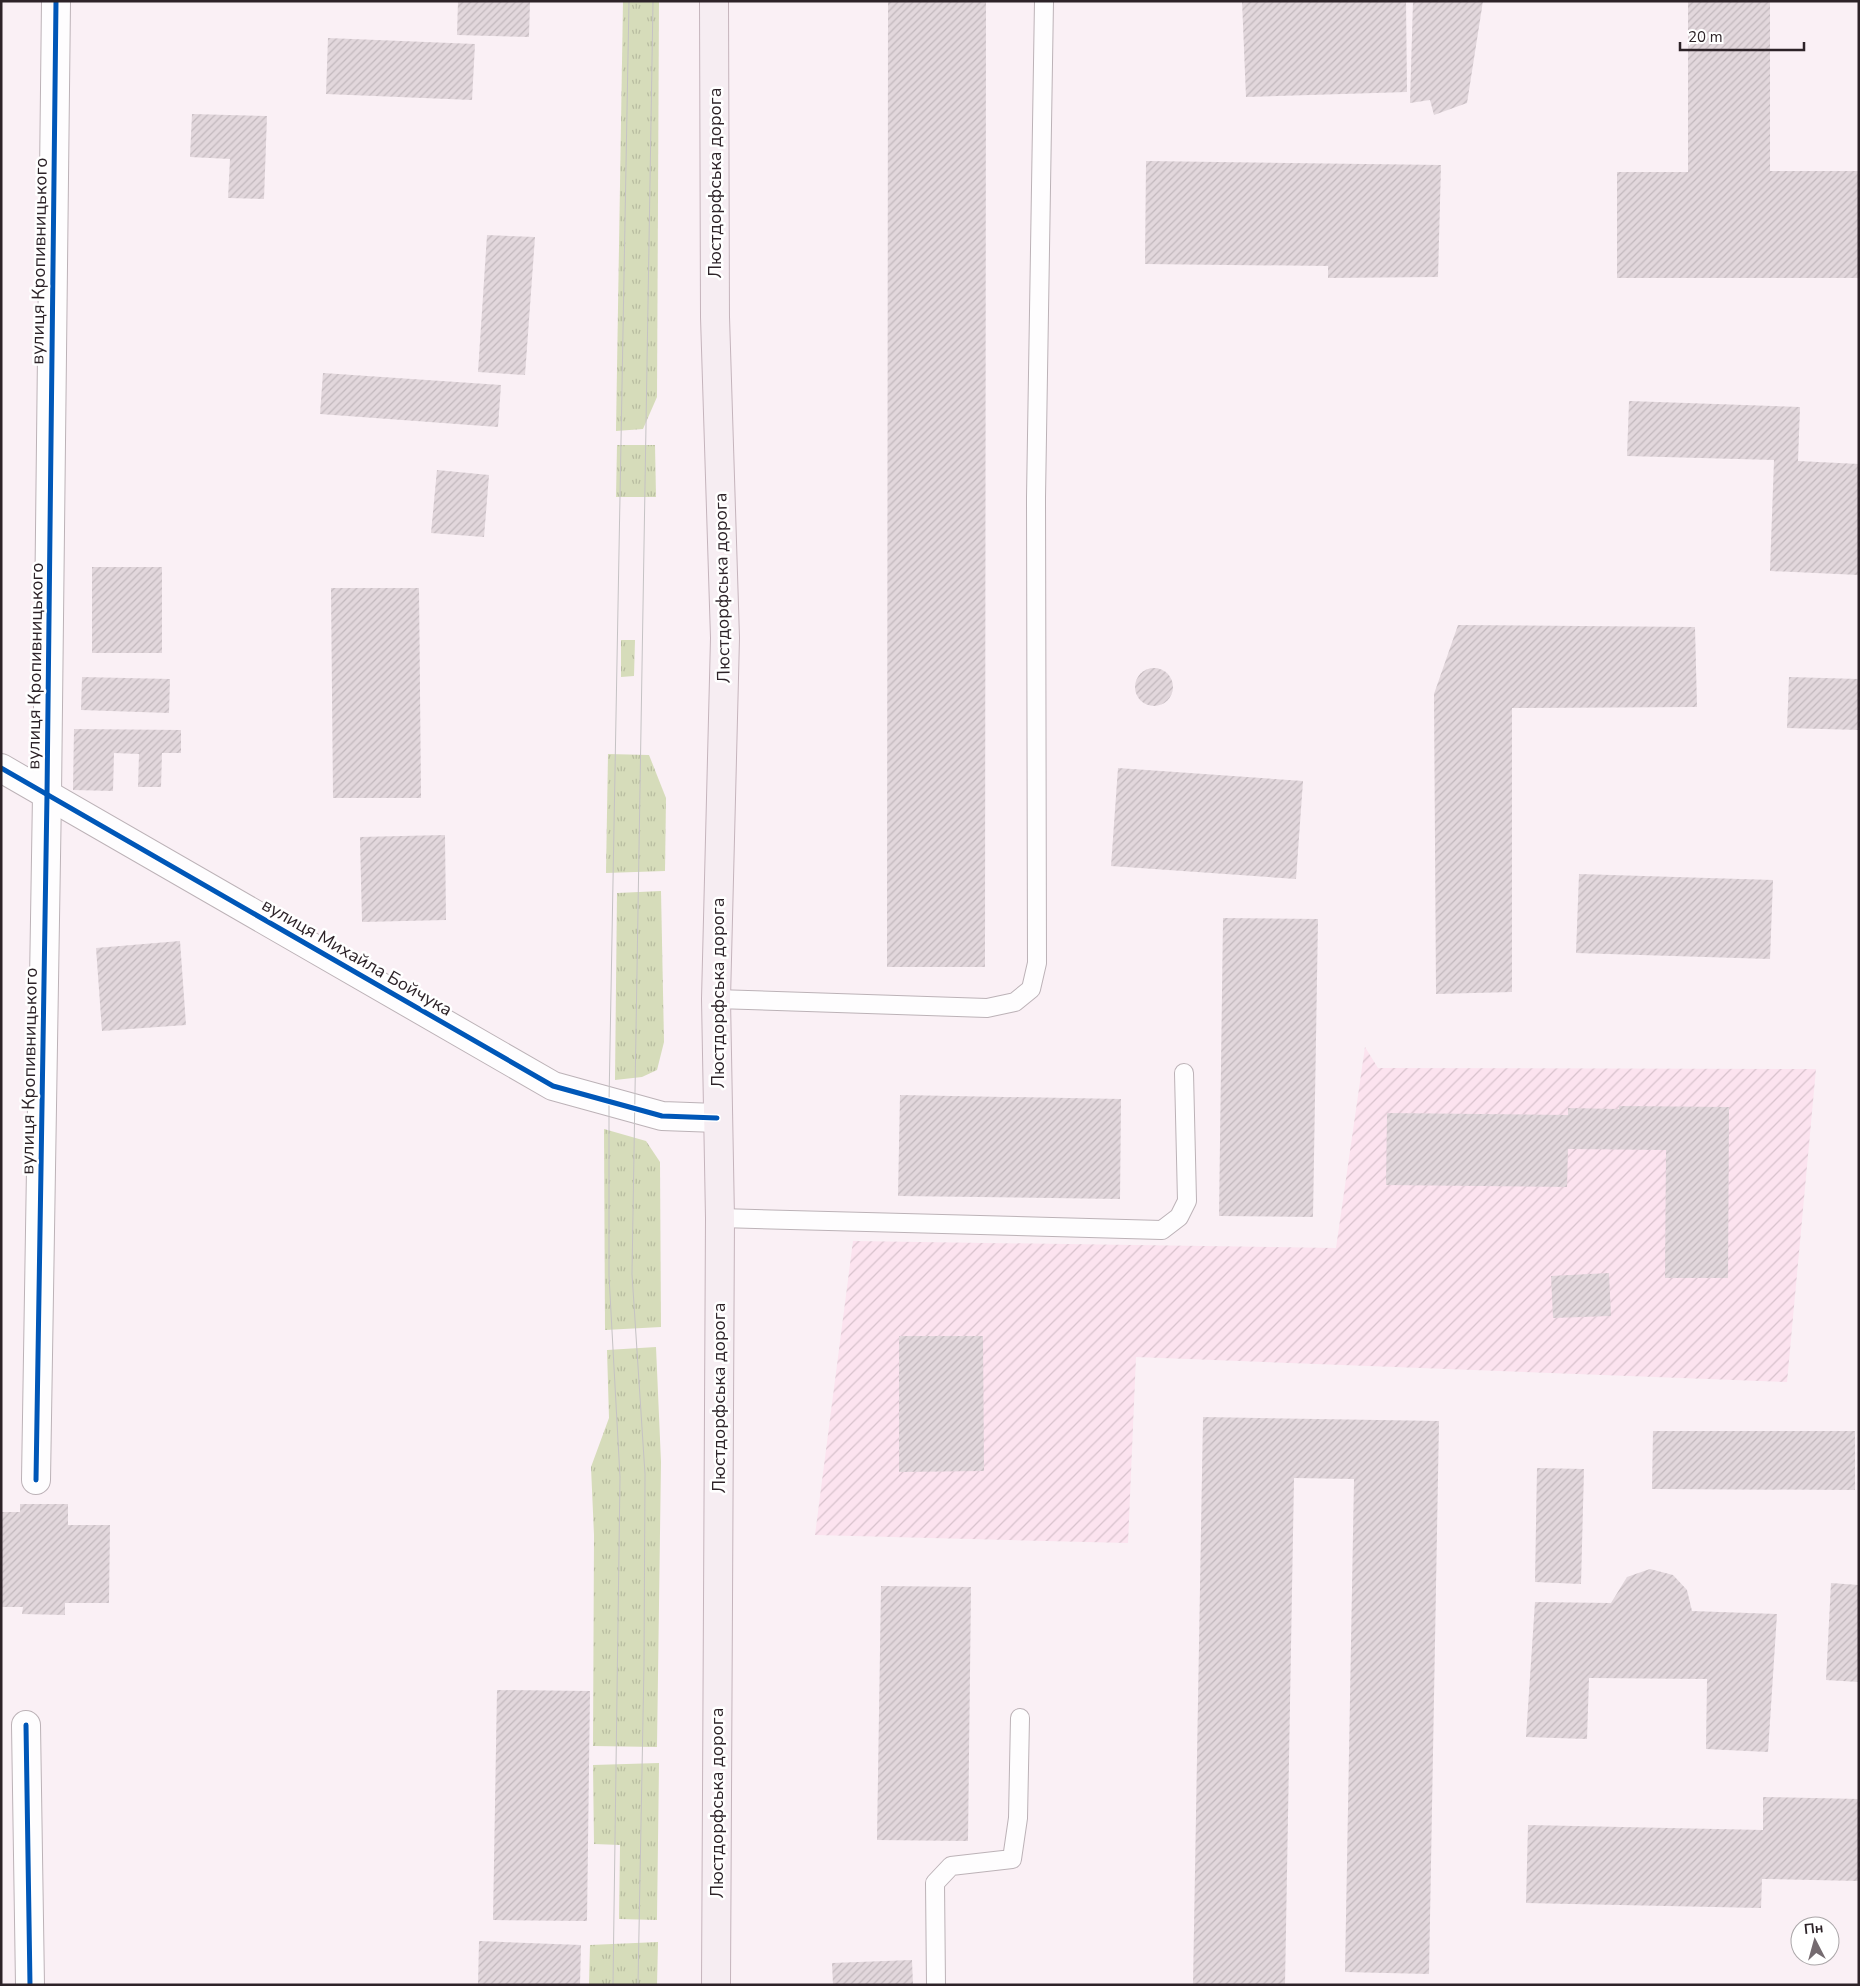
<svg xmlns="http://www.w3.org/2000/svg" width="1860" height="1986" font-family="'Nunito Sans',sans-serif">
  <style>
    .industrial { fill: url(#industrial-furrows) }
    .grass { fill: url(#grass-tufts) }
    .building { fill: url(#building-hatch) }
    .lines { fill: none; stroke-linecap: round; stroke-linejoin: round }
    .service-casing { stroke: #bcb2b7; stroke-width: 20 }
    .minor-casing { stroke: #bcb2b7; stroke-width: 30 }
    .primary-casing { stroke: #c5b4bc; stroke-width: 30 }
    .service { stroke: #fefdfe; stroke-width: 18 }
    .minor { stroke: #fefdfe; stroke-width: 28 }
    .primary { stroke: #f6edf2; stroke-width: 28 }
    .tram { stroke: #c5c2c4; stroke-width: 1 }
    .cycleway-casing { stroke: #fff; stroke-width: 8 }
    .cycleway { stroke: #0057b8; stroke-width: 5 }
    .labels { text-anchor: middle; dominant-baseline: central; stroke-width: 5; stroke-linejoin: round; paint-order: stroke }
    .street-label { font-size: 18px; fill: #2d2328; stroke: #fff }
  </style>
  <defs>
    <pattern id="industrial-furrows" width="10" height="10" patternUnits="userSpaceOnUse" patternTransform="scale(1.25)"><rect width="10" height="10" fill="#fce3ef"/><path d="M-1 1l2-2M0 10L10 0M9 11l2-2" fill="none" stroke="#d8c2cd"/></pattern>
    <pattern id="grass-tufts" width="24" height="20" patternUnits="userSpaceOnUse" patternTransform="scale(1.25)"><rect width="24" height="20" fill="#d6dcba"/><path d="M3 7l-1-3M5 7V3M7 7l1-3M15 17l-1-3M17 17v-4M19 17l1-3" fill="none" stroke="#b8bca0"/></pattern>
    <pattern id="building-hatch" width="6" height="6" patternUnits="userSpaceOnUse" patternTransform="scale(1.25)"><rect width="6" height="6" fill="#e2d7dc"/><path d="M-1 1l2-2M0 6l6-6M5 7l2-2" fill="none" stroke="#c2b8bd"/></pattern>
  </defs>
  <rect width="100%" height="100%" fill="#faf0f5"/>
  <polygon class="industrial" points="1365,1047 1378,1068 1816,1069 1787,1382 1136,1357 1128,1543 815,1535 853,1241 1336,1248"/>
  <g class="grass">
    <polygon points="623,1 659,1 657,397 643,429 616,431"/>
    <polygon points="617,445 655,445 656,497 616,497"/>
    <polygon points="621,640 635,640 634,676 621,677"/>
    <polygon points="608,754 649,755 666,798 665,871 606,873"/>
    <polygon points="661,891 664,1042 657,1070 642,1077 615,1080 617,893"/>
    <polygon points="604,1129 646,1141 660,1162 661,1327 605,1330"/>
    <polygon points="656,1347 661,1462 657,1747 593,1746 594,1535 591,1467 609,1418 607,1350"/>
    <polygon points="659,1763 657,1920 619,1919 620,1845 594,1844 593,1765"/>
    <polygon points="658,1942 657,1985 589,1985 590,1945"/>
  </g>
  <g class="building">
    <polygon points="458,1 530,1 529,37 457,35"/>
    <polygon points="888,1 986,1 985,967 887,967"/>
    <polygon points="1242,1 1406,1 1407,92 1246,97"/>
    <polygon points="1413,1 1483,1 1467,103 1434,115 1430,100 1410,103"/>
    <polygon points="1688,1 1770,1 1770,171 1859,171 1859,278 1617,278 1617,172 1688,172"/>
    <polygon points="328,38 475,44 472,100 326,94"/>
    <polygon points="192,114 267,116 264,199 228,198 230,159 190,157"/>
    <polygon points="1146,161 1441,165 1438,277 1328,278 1328,266 1145,264"/>
    <polygon points="487,235 535,237 525,375 478,372"/>
    <polygon points="323,373 501,385 498,427 320,414"/>
    <polygon points="1629,401 1800,407 1798,461 1859,464 1859,575 1770,571 1774,460 1627,456"/>
    <polygon points="437,470 489,475 484,537 431,533"/>
    <rect x="92" y="567" width="70" height="86"/>
    <polygon points="331,588 419,588 421,798 333,798"/>
    <polygon points="1458,625 1695,627 1697,707 1512,708 1512,992 1436,994 1434,694"/>
    <circle cx="1154" cy="687" r="19"/>
    <polygon points="82,677 170,679 169,713 81,710"/>
    <polygon points="1789,677 1859,679 1859,730 1787,728"/>
    <polygon points="74,729 181,730 181,753 162,753 161,787 138,787 139,754 114,753 113,791 73,790"/>
    <polygon points="1118,768 1303,781 1296,879 1111,866"/>
    <polygon points="445,835 446,920 362,922 360,837"/>
    <polygon points="1579,874 1773,880 1770,959 1576,953"/>
    <polygon points="1223,918 1318,919 1313,1217 1219,1216"/>
    <polygon points="180,941 186,1025 102,1031 96,948"/>
    <polygon points="900,1095 1121,1099 1120,1199 898,1196"/>
    <polygon points="1619,1106 1729,1107 1728,1278 1665,1278 1666,1150 1568,1149 1567,1187 1386,1185 1387,1113 1568,1115 1568,1108 1619,1109"/>
    <polygon points="1609,1273 1611,1316 1553,1318 1551,1276"/>
    <polygon points="899,1336 983,1336 984,1471 899,1472"/>
    <polygon points="1203,1417 1439,1421 1429,1974 1345,1972 1354,1479 1294,1478 1285,1985 1193,1985"/>
    <polygon points="1653,1431 1855,1431 1855,1490 1652,1489"/>
    <polygon points="1537,1468 1584,1469 1581,1584 1535,1582"/>
    <polygon points="20,1504 68,1504 68,1525 110,1525 109,1603 65,1603 65,1615 22,1614 23,1607 1,1607 1,1512 20,1512"/>
    <polygon points="1650,1569 1673,1575 1687,1590 1692,1611 1777,1614 1768,1752 1706,1749 1707,1679 1589,1678 1587,1739 1526,1737 1535,1602 1611,1603 1627,1577"/>
    <polygon points="1831,1583 1859,1585 1859,1682 1826,1680"/>
    <polygon points="881,1586 971,1587 968,1841 877,1840"/>
    <polygon points="497,1690 590,1691 587,1921 493,1920"/>
    <polygon points="1763,1797 1859,1799 1859,1881 1762,1879 1761,1908 1526,1903 1528,1825 1763,1830"/>
    <polygon points="479,1941 581,1945 580,1985 478,1985"/>
    <polygon points="912,1960 913,1985 833,1985 832,1963"/>
  </g>
  <g class="lines">
    <defs>
      <g id="service">
        <polyline points="716,999 987,1008 1015,1002 1031,989 1037,963 1036,498 1044,1"/>
        <polyline points="720,1218 1162,1230 1179,1217 1187,1201 1184,1073"/>
        <polyline points="936,1985 935,1883 951,1866 1012,1859 1018,1818 1020,1718"/>
      </g>
      <g id="minor">
        <polyline points="1,768 553,1086 662,1116 717,1118"/>
        <polyline points="36,1480 47,795 56,1"/>
        <polyline points="26,1725 30,1985"/>
      </g>
      <polyline id="primary" points="714,1 715,317 725,638 716,999 720,1218 716,1985"/>
    </defs>
    <use href="#service" class="service-casing"/>
    <use href="#minor" class="minor-casing"/>
    <use href="#primary" class="primary-casing"/>
    <use href="#service" class="service"/>
    <use href="#minor" class="minor"/>
    <use href="#primary" class="primary"/>
    <g class="tram">
      <polyline points="613,1985 620,1477 609,1276 609,1102 629,1"/>
      <polyline points="638,1985 644,1664 645,1474 632,1274 653,1"/>
    </g>
    <defs>
      <g id="cycleway">
        <polyline points="1,768 553,1086 662,1116 717,1118"/>
        <polyline points="36,1480 47,795 56,1"/>
        <polyline points="26,1725 30,1985"/>
      </g>
    </defs>
    <use href="#cycleway" class="cycleway-casing"/>
    <use href="#cycleway" class="cycleway"/>
  </g>
  <g class="labels">
    <g class="street-label">
      <text transform="translate(715 183) rotate(-90)">Люстдорфська дорога</text>
      <text transform="translate(39 261) rotate(-89)">вулиця Кропивницького</text>
      <text transform="translate(722 588) rotate(-91)">Люстдорфська дорога</text>
      <text transform="translate(35 666) rotate(-89)">вулиця Кропивницького</text>
      <text transform="translate(357 957) rotate(30)">вулиця Михайла Бойчука</text>
      <text transform="translate(718 993) rotate(-90)">Люстдорфська дорога</text>
      <text transform="translate(29 1071) rotate(-89)">вулиця Кропивницького</text>
      <text transform="translate(719 1398) rotate(-90)">Люстдорфська дорога</text>
      <text transform="translate(717 1803) rotate(-90)">Люстдорфська дорога</text>
    </g>
  </g>
  <rect width="1860" height="1986" fill="none" stroke="#2d2328" stroke-width="5"/>
  <g transform="translate(1815 1941) rotate(354)"><circle r="24" fill="#ffffff" stroke="#aba7a9"/>
  <path d="M0-4L9 19L0 12L-9 19Z" fill="#756b70"/>
  <text y="-8" font-size="14" font-weight="bold" text-anchor="middle" fill="#2d2328">Пн</text>
  </g>
  <path d="M1680 42v8h124v-8" fill="none" stroke="#2d2328" stroke-width="2.5"/>
  <text x="1688" y="42" font-size="15" fill="#2d2328" stroke="#ffffff" stroke-width="4" paint-order="stroke">20 m</text>
</svg>
